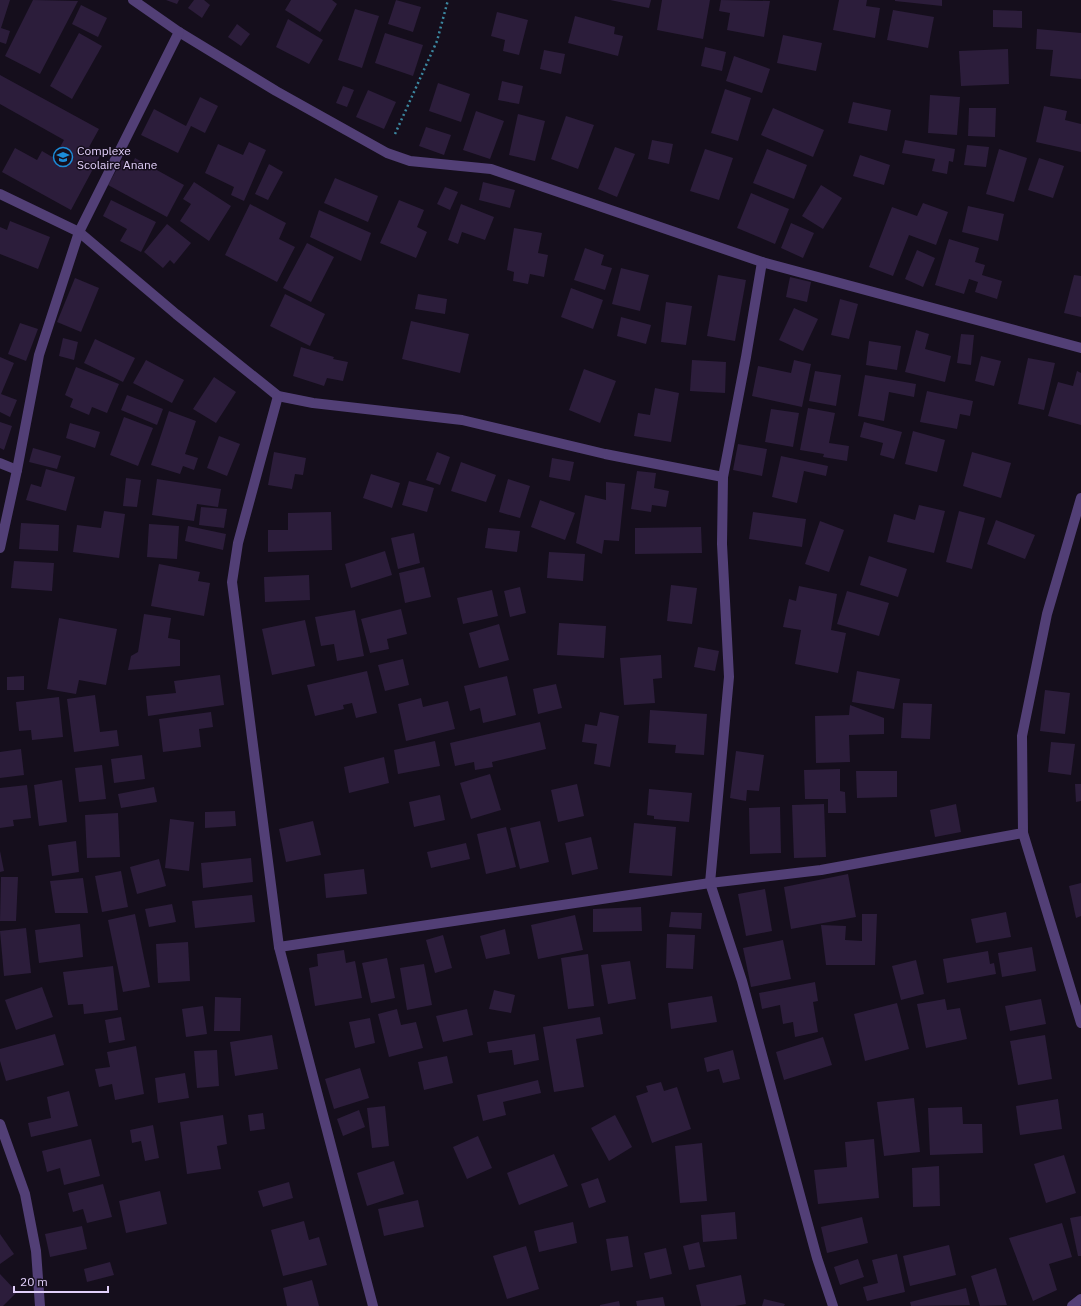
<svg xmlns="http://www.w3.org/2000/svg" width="1081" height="1306" font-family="'IBM Plex Sans',sans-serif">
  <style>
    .building { fill: #2c1d3b }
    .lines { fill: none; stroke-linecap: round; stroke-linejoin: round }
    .path { stroke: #3c88a1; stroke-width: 2.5; stroke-dasharray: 2 3; stroke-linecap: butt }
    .minor { stroke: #523f76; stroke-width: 10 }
    .labels { text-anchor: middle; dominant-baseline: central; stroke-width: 3; stroke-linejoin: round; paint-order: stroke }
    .poi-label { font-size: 12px; fill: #e1cff9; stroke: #150e1c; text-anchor: start }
  </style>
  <rect width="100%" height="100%" fill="#150e1c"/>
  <g class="building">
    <polygon points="0,0 10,0 1,28 10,31 6,44 0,42"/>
    <polygon points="33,0 78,1 40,74 5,56"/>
    <polygon points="166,0 179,0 177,4"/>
    <polygon points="194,0 204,0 210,5 202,18 188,8"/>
    <polygon points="291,0 332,0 337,4 320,32 285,10"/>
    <polygon points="396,0 421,7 413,32 388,24"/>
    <polygon points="610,0 651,0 649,8"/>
    <polygon points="662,0 710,0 703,39 657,30"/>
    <polygon points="721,0 770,1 764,37 727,30 730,13 719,11"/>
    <polygon points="839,0 867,0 866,6 880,8 875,38 833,30"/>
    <polygon points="895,0 942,0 942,6 895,1"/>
    <polygon points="81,5 107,18 98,37 72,24"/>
    <polygon points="355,9 379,16 362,68 338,60"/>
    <polygon points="893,10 934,17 928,48 887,40"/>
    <polygon points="993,10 1022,11 1022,28 993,27"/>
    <polygon points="497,12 528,20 519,55 503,51 505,40 491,36"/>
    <polygon points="575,16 615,27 614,34 623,36 618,56 568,43"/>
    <polygon points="288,19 323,40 309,64 276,47"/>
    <polygon points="237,24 250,34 241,46 228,37"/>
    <polygon points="1037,29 1081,33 1081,79 1050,76 1053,50 1036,49"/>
    <polygon points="79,33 102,46 72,99 50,86"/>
    <polygon points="385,33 423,45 413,76 375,63"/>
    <polygon points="783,35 822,43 816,71 777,63"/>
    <polygon points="705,47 726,52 722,71 701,66"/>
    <polygon points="1008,49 1009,84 961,86 959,51"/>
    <polygon points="544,50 565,54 561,74 540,69"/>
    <polygon points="734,56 770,69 762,93 726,81"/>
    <polygon points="0,75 99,129 89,147 101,154 71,210 2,172 15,148 37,160 42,151 54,158 64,140 0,104"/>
    <polygon points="502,81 523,86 519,104 498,100"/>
    <polygon points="438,83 470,94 461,122 429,111"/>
    <polygon points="343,86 354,90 347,107 336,103"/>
    <polygon points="725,89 751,98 738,141 711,133"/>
    <polygon points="368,90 396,102 384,129 356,117"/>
    <polygon points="930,95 960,97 957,135 928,133"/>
    <polygon points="200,97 218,106 205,133 191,126 178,153 141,135 154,109 186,126"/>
    <polygon points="853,102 891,110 887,131 848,123"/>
    <polygon points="1044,106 1067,111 1065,120 1081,124 1081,152 1036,142"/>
    <polygon points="773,108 824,130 813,157 761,135"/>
    <polygon points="969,108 996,108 995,137 968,136"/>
    <polygon points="476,111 504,121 490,159 463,150"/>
    <polygon points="518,114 545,121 535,161 509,155"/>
    <polygon points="566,116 594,125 578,169 551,159"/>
    <polygon points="426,127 451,135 444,155 419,146"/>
    <polygon points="652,140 673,144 669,164 648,159"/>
    <polygon points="905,140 955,149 953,162 949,161 947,174 932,171 935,159 902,153"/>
    <polygon points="249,142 266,150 244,201 231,195 234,187 205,173 218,144 243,155"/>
    <polygon points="967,145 989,147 986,167 964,165"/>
    <polygon points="615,147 635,154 617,197 598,189"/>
    <polygon points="705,149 733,158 719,200 690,191"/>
    <polygon points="767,149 807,165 794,199 753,183"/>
    <polygon points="999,149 1027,158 1014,202 986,194"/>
    <polygon points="860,155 890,165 884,185 853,176"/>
    <polygon points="135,158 184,185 167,217 108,185 122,160 132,165"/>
    <polygon points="1039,158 1064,166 1053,198 1028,190"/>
    <polygon points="269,164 283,172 268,200 255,194"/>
    <polygon points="335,178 378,196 368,222 324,203"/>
    <polygon points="194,182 231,206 209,241 180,221 191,204 183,199"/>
    <polygon points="483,182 515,190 510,208 479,200"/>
    <polygon points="821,185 842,198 823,229 802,216"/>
    <polygon points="445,187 458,192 450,210 437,204"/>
    <polygon points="751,193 789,209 775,244 737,228"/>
    <polygon points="111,200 156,222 141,252 120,241 127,229 103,216"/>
    <polygon points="399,200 424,210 417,227 427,232 416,258 380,243"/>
    <polygon points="923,203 948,212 936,245 909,235 893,276 869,267 892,207 917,216"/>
    <polygon points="250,204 286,223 279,239 295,247 277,282 225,255"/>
    <polygon points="461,204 494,217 485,240 462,232 458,244 448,240"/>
    <polygon points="968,206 1004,214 998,241 962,232"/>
    <polygon points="319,210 371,233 361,261 310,237"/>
    <polygon points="10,221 50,237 38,269 0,254 0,227 7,230"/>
    <polygon points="791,223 814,233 803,258 781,248"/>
    <polygon points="167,224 191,243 174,264 170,260 163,268 144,252"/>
    <polygon points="514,228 542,233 538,253 548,255 544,277 530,274 528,284 513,281 514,272 507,270"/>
    <polygon points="949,239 979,248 975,262 985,265 982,275 1002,281 997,299 975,292 978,282 969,279 964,294 935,285"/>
    <polygon points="307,243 334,257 311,302 283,288"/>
    <polygon points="585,248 604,255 601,265 612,268 605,290 574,280"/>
    <polygon points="917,250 935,258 923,287 905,279"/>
    <polygon points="621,268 649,275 640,311 612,304"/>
    <polygon points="718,275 746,280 735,341 707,336"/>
    <polygon points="1074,275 1081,276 1081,317 1064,313"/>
    <polygon points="790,277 811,282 807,302 786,297"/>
    <polygon points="75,278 99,288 81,332 57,322"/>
    <polygon points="571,288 603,300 593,329 561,317"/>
    <polygon points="285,294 325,314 310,346 270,326"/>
    <polygon points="418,294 447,299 445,314 415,309"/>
    <polygon points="840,299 858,304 849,339 831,335"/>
    <polygon points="666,302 692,306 686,345 661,342"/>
    <polygon points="794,308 818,319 803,351 779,340"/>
    <polygon points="621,317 651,325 646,344 617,336"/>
    <polygon points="411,321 469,334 460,373 402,359"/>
    <polygon points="20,323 38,329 26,361 8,354"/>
    <polygon points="916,330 929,334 925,349 951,356 945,382 905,372"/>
    <polygon points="961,334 974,335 971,365 957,363"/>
    <polygon points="63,338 78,342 74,360 59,356"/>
    <polygon points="95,339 135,358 123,382 84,363"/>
    <polygon points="869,341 901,346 897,370 866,365"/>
    <polygon points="301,347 334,357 333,359 348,362 343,381 327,378 324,386 293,376"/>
    <polygon points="981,356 1001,361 994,386 975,381"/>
    <polygon points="0,357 14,363 1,394 17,400 10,417 0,412"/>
    <polygon points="1028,358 1055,363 1044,410 1018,404"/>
    <polygon points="146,360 184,380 172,403 133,383"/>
    <polygon points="692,360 726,362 725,393 690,391"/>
    <polygon points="794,360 811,364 802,407 752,396 758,366 791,373"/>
    <polygon points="76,367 119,384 107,413 92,407 89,415 70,407 73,399 65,395"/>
    <polygon points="584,369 616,381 600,423 569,410"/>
    <polygon points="815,371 841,375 836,406 809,401"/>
    <polygon points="1077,371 1081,373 1081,425 1048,416 1058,382 1073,386"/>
    <polygon points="865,375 916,384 914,397 889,392 884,421 858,416"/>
    <polygon points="214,377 236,392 216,423 193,409"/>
    <polygon points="655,388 679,393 671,442 634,436 638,413 650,415"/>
    <polygon points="927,391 973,401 970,416 960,414 957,429 920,422"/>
    <polygon points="127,395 163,409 157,425 121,410"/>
    <polygon points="808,408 835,413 829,443 849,446 847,461 823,457 824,454 800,450"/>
    <polygon points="771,409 799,413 793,447 765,442"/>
    <polygon points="169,411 196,421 185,454 198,458 194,470 183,466 180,474 151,465"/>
    <polygon points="124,417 153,428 138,466 110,455"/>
    <polygon points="0,422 12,426 4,450 0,448"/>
    <polygon points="864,422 902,432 894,459 880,455 883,443 860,437"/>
    <polygon points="70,423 100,432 95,448 66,438"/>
    <polygon points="913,431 945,440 937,472 905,464"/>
    <polygon points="219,436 240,444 227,476 207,468"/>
    <polygon points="738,444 767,449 762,476 733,470"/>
    <polygon points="33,448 61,456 57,469 29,462"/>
    <polygon points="274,452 306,458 303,475 295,474 292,489 268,485"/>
    <polygon points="437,452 450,457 440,485 426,480"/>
    <polygon points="972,452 1011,463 1001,498 963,486"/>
    <polygon points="781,456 828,466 826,476 804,471 797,503 772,497"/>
    <polygon points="552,458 574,462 570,481 549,477"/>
    <polygon points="461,462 496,475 486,502 451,491"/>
    <polygon points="46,469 75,477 66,511 26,500 31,484 41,487"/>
    <polygon points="637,471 656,473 654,488 669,491 666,507 652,505 651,512 631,509"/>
    <polygon points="371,474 400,483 392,508 363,498"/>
    <polygon points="126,478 141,480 137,507 123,506"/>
    <polygon points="157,479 221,489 218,507 197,504 194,521 152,515"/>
    <polygon points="508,479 530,486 520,518 499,512"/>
    <polygon points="409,481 434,488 427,512 402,505"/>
    <polygon points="606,482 625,484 619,541 604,540 602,554 576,543 585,495 606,500"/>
    <polygon points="540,500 575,513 565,540 531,527"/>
    <polygon points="919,505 945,511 934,553 887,542 894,514 915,520"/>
    <polygon points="201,507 227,509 224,528 199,525"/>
    <polygon points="104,511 125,514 119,558 73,552 77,525 101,528"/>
    <polygon points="959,511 985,518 972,569 946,562"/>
    <polygon points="331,512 332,550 268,552 268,530 288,530 288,513"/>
    <polygon points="753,512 806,519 802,547 749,539"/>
    <polygon points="996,520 1035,535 1025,559 987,544"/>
    <polygon points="820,521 844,530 829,572 805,564"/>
    <polygon points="21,523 59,525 58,551 19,549"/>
    <polygon points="149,524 179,526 177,559 147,557"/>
    <polygon points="188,526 226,534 223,550 185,541"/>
    <polygon points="701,527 702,553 635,554 635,528"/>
    <polygon points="488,528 520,531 517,552 485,548"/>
    <polygon points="414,533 420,563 398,569 391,538"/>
    <polygon points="385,551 392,575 351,588 345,564"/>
    <polygon points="549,552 585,554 583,581 547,578"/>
    <polygon points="869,556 907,569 898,597 860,585"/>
    <polygon points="14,561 54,563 52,591 11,588"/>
    <polygon points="159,564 200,572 198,581 210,583 204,616 151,606"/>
    <polygon points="424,567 431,597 405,603 399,573"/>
    <polygon points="309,575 310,600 265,602 264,577"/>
    <polygon points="671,585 697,588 692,624 667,621"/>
    <polygon points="799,586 837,594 831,630 846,633 838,673 795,664 801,630 783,627 789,599 796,601"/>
    <polygon points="520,587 526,613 510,617 504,591"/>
    <polygon points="492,590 498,616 463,624 457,598"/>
    <polygon points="847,591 889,603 879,636 837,624"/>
    <polygon points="401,609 407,634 387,639 389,649 370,653 361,619"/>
    <polygon points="355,610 364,656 337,661 334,644 321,646 315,617"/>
    <polygon points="144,614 171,618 168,638 180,640 180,666 128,670 131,656 138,652"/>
    <polygon points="59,618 117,629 106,685 79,680 76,694 47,689"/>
    <polygon points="305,620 315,666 272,675 262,629"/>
    <polygon points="559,623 606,626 604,658 557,655"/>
    <polygon points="499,624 509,660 479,668 469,633"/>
    <polygon points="698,647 719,651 715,671 694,667"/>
    <polygon points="661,655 662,678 653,679 655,703 624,705 620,658"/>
    <polygon points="403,659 409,685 385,691 378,665"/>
    <polygon points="367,671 377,713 356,718 352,703 343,705 344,709 315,716 307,685"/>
    <polygon points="857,671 900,679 894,709 852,702"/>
    <polygon points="220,675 224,705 148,716 146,696 176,693 174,681"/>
    <polygon points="24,676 24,690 7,690 7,677"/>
    <polygon points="507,676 516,715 483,723 480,708 470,711 464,686"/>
    <polygon points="556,684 562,708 538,714 533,689"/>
    <polygon points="1045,690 1070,693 1065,734 1040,731"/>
    <polygon points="95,695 100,732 117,730 119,746 74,752 67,699"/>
    <polygon points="59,697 63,737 32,740 31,730 19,731 16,702"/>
    <polygon points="421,698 423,707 448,701 455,729 406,741 398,704"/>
    <polygon points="903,703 932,704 930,739 901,738"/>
    <polygon points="850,705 884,718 884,734 849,735 850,762 816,763 815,716 849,715"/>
    <polygon points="650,710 707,714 704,755 675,753 676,745 648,743"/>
    <polygon points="211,712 213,727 199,729 201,747 163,752 159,719"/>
    <polygon points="600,712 619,716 610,767 594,764 597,744 582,742 585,724 597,726"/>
    <polygon points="540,722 546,749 492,762 493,767 475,770 474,762 455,766 450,743"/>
    <polygon points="435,741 440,766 398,774 394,750"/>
    <polygon points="1051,742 1075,744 1071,775 1048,772"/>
    <polygon points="21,749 24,775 0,778 0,752"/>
    <polygon points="736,751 764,755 759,791 747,790 746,801 730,798"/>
    <polygon points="142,755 145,779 114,783 111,759"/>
    <polygon points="384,757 389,783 349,793 344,767"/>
    <polygon points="102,765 106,799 79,802 75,768"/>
    <polygon points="840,769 840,791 845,792 846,813 828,813 828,799 805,799 804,770"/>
    <polygon points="856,771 897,771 897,797 857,798"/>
    <polygon points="490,774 501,810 471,819 460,783"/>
    <polygon points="62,780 67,822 39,826 34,785"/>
    <polygon points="577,784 584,816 558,822 551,790"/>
    <polygon points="1075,784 1081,784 1081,801 1076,802"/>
    <polygon points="27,785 31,818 13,820 14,826 0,828 0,788"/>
    <polygon points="154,787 157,802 121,808 118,794"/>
    <polygon points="649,789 692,793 689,822 654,819 654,816 647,815"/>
    <polygon points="440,795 445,820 414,827 409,802"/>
    <polygon points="824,804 826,857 794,858 792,805"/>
    <polygon points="956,804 961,832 935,837 930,810"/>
    <polygon points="780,807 781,853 750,854 749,808"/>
    <polygon points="235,811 236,826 205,828 205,812"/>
    <polygon points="118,813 120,857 87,858 85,815"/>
    <polygon points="170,819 194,822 189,871 165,868"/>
    <polygon points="313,821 321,855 286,862 279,829"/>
    <polygon points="540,821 549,862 520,869 510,828"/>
    <polygon points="634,823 676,827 672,876 629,873"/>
    <polygon points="506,827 516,867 486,874 477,834"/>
    <polygon points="591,837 598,869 572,875 565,843"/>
    <polygon points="76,841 79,872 52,876 48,845"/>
    <polygon points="466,843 470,859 431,868 427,852"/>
    <polygon points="0,851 4,871 0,872"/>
    <polygon points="251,858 253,882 203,888 201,863"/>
    <polygon points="159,859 166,886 137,894 130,867"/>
    <polygon points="364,869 367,894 326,898 324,874"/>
    <polygon points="121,871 128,907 102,912 95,876"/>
    <polygon points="848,874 856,917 791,929 784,887"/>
    <polygon points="1,877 18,877 16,921 0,921"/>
    <polygon points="83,878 88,913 55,913 50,881"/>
    <polygon points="1081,883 1081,916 1076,918 1069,886"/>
    <polygon points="765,889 772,931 746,936 738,894"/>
    <polygon points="252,895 255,922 195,928 192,901"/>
    <polygon points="172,904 176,922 149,927 145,909"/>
    <polygon points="641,907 642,931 593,932 593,909"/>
    <polygon points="671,912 702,913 701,929 669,927"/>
    <polygon points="1006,912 1011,937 976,943 971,919"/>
    <polygon points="135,914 150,987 123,992 108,920"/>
    <polygon points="862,914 877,914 875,965 826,965 821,925 846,926 845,940 862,941"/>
    <polygon points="575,915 583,950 538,959 531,925"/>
    <polygon points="80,924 83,957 39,963 35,930"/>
    <polygon points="26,928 31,973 4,976 0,931"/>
    <polygon points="505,929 510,954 486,959 480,936"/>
    <polygon points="667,934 695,935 693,969 666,968"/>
    <polygon points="443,935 452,968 435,973 426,940"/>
    <polygon points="783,940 791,979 751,987 743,948"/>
    <polygon points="188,942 190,981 158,983 156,944"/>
    <polygon points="1032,947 1036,971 1002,977 998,953"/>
    <polygon points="344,950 346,963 355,961 362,998 315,1006 309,968 318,966 317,954"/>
    <polygon points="988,951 990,964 994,963 996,974 947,983 943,959"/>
    <polygon points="588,954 594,1006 568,1009 561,958"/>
    <polygon points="387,958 395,998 371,1003 362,963"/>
    <polygon points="916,960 924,994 901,1000 892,966"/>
    <polygon points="630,961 636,999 608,1004 601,965"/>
    <polygon points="424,964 432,1005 407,1010 400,968"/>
    <polygon points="113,966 118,1010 84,1014 83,1004 68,1005 63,972"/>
    <polygon points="815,982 818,1001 813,1002 818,1032 795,1037 793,1022 783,1024 780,1005 762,1009 759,993"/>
    <polygon points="42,987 53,1017 16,1030 5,1000"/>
    <polygon points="494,990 515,995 511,1013 489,1009"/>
    <polygon points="712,996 717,1022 671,1029 668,1003"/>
    <polygon points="215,997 241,998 240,1031 214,1031"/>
    <polygon points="945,999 947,1010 960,1008 967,1039 926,1048 917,1004"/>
    <polygon points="1041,999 1046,1024 1010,1031 1005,1006"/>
    <polygon points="897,1003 909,1049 865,1061 854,1014"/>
    <polygon points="203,1006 207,1034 186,1037 182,1009"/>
    <polygon points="397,1009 401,1025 416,1022 423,1048 389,1057 378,1014"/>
    <polygon points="467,1009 473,1035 443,1042 436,1016"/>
    <polygon points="121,1017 125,1040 109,1043 105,1020"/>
    <polygon points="600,1017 603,1034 576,1039 584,1087 554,1092 543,1027"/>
    <polygon points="370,1018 375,1043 355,1048 349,1022"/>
    <polygon points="55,1034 64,1065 6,1081 0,1061 0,1049"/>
    <polygon points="535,1034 539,1060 514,1065 512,1050 489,1053 487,1042"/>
    <polygon points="272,1035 278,1069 235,1076 230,1042"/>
    <polygon points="1045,1035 1052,1079 1018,1085 1010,1041"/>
    <polygon points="823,1037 832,1065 784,1080 776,1052"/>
    <polygon points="136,1046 144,1094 115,1100 112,1084 99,1087 95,1069 110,1067 107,1052"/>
    <polygon points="217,1050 219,1086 197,1088 194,1051"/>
    <polygon points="733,1050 740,1079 723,1083 719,1069 707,1072 704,1058"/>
    <polygon points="447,1056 453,1083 424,1090 418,1062"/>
    <polygon points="360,1068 369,1098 334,1109 325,1079"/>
    <polygon points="185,1073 189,1098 158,1103 155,1078"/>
    <polygon points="538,1080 541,1093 503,1102 506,1115 483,1121 477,1095"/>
    <polygon points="661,1082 664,1091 677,1087 691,1129 652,1143 636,1096 648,1092 646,1086"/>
    <polygon points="69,1091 78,1126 31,1137 28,1123 51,1118 47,1097"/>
    <polygon points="914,1098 920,1152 884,1156 877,1102"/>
    <polygon points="1058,1099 1062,1129 1020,1135 1016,1106"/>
    <polygon points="385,1106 389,1146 372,1148 367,1108"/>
    <polygon points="962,1107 963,1124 982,1124 983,1153 930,1155 928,1108"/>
    <polygon points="359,1110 365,1127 343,1136 337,1119"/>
    <polygon points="263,1113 265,1129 250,1131 248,1115"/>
    <polygon points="223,1115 227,1144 217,1146 221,1169 187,1174 180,1122"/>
    <polygon points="615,1115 632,1147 609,1161 591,1128"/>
    <polygon points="153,1125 159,1158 145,1161 141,1141 132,1143 130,1130"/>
    <polygon points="478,1136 492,1168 467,1179 453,1147"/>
    <polygon points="91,1139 100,1176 64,1185 60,1168 47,1172 42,1151"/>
    <polygon points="874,1139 879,1198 818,1204 814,1170 847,1167 845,1142"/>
    <polygon points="702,1143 707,1201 680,1203 675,1146"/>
    <polygon points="554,1154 568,1186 519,1205 507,1173"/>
    <polygon points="1064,1155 1076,1193 1046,1203 1034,1164"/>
    <polygon points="394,1161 404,1194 367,1206 357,1173"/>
    <polygon points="939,1166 940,1206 913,1207 912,1168"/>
    <polygon points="598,1178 606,1202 589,1208 581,1184"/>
    <polygon points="289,1182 293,1198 263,1207 258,1191"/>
    <polygon points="103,1184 112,1217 87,1223 83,1209 73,1212 68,1193"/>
    <polygon points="160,1191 167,1224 126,1233 119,1201"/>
    <polygon points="418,1200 424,1227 384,1236 378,1209"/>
    <polygon points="735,1212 737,1239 703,1242 701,1215"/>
    <polygon points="1081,1216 1081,1256 1078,1256 1070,1218"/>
    <polygon points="862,1217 868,1243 827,1253 821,1227"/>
    <polygon points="304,1221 309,1240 319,1237 327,1265 283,1276 271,1230"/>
    <polygon points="573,1222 577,1243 539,1252 534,1231"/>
    <polygon points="1062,1223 1072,1257 1049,1264 1057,1290 1033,1301 1009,1238"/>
    <polygon points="82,1226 87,1249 50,1257 45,1234"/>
    <polygon points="0,1234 14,1254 0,1264"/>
    <polygon points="628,1236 633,1267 611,1271 606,1239"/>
    <polygon points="699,1242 705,1267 689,1270 683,1246"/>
    <polygon points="949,1245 956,1275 910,1286 903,1256"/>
    <polygon points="526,1246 539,1289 507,1299 493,1256"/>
    <polygon points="666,1248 672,1274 650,1279 644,1253"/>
    <polygon points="897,1254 905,1292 867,1301 863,1287 878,1283 872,1260"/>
    <polygon points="858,1259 864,1277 840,1285 834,1267"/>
    <polygon points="110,1262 114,1275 87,1282 84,1269"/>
    <polygon points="996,1268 1007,1305 980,1306 971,1276"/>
    <polygon points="0,1274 17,1292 3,1306 0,1306"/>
    <polygon points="741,1275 746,1304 735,1306 701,1306 696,1285"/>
    <polygon points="312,1280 319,1306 287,1306 283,1288"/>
    <polygon points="966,1288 970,1305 911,1306 910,1302"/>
    <polygon points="663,1297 665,1306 637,1306 636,1301"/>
    <polygon points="764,1299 785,1304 784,1306 762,1306"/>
    <polygon points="619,1301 620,1306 600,1306 600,1305"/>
  </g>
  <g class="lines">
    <polyline class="path" points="395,134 437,41 448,0"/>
    <g class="minor">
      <polyline points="133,0 179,32 276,91 387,153 410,161 491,169 762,262 1081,348"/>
      <polyline points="0,194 79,232 176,314 278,396 313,403 462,420 605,454 723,477"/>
      <polyline points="762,262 746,357 723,477 722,544 729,677 710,883 742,981 817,1258 833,1306"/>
      <polyline points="278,396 238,543 232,582 279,947 373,1306"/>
      <polyline points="0,463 17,470"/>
      <polyline points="1081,498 1047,614 1022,736 1023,833 1081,1023"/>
      <polyline points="0,548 17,470 39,355 79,232 179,32"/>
      <polyline points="279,947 710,883 821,870 1023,833"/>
      <polyline points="0,1124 25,1194 36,1251 40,1306"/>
      <polyline points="1072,1306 1081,1299"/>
    </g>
  </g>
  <defs>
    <symbol id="school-ring" viewBox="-11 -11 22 22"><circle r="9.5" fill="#150e1c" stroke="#1c8cd9" stroke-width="1.5"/><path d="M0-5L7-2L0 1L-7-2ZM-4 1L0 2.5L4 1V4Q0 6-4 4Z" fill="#1c8cd9"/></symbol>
  </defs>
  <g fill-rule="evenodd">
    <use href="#school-ring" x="52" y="146" width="22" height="22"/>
  </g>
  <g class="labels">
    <g class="poi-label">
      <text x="77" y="150">Complexe<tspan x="77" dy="14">Scolaire Anane</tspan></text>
    </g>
  </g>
  <path d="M14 1286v6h94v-6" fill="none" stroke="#e1cff9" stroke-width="2"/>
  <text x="20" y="1286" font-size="12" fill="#e1cff9" stroke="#150e1c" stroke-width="3" paint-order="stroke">20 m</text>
</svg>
